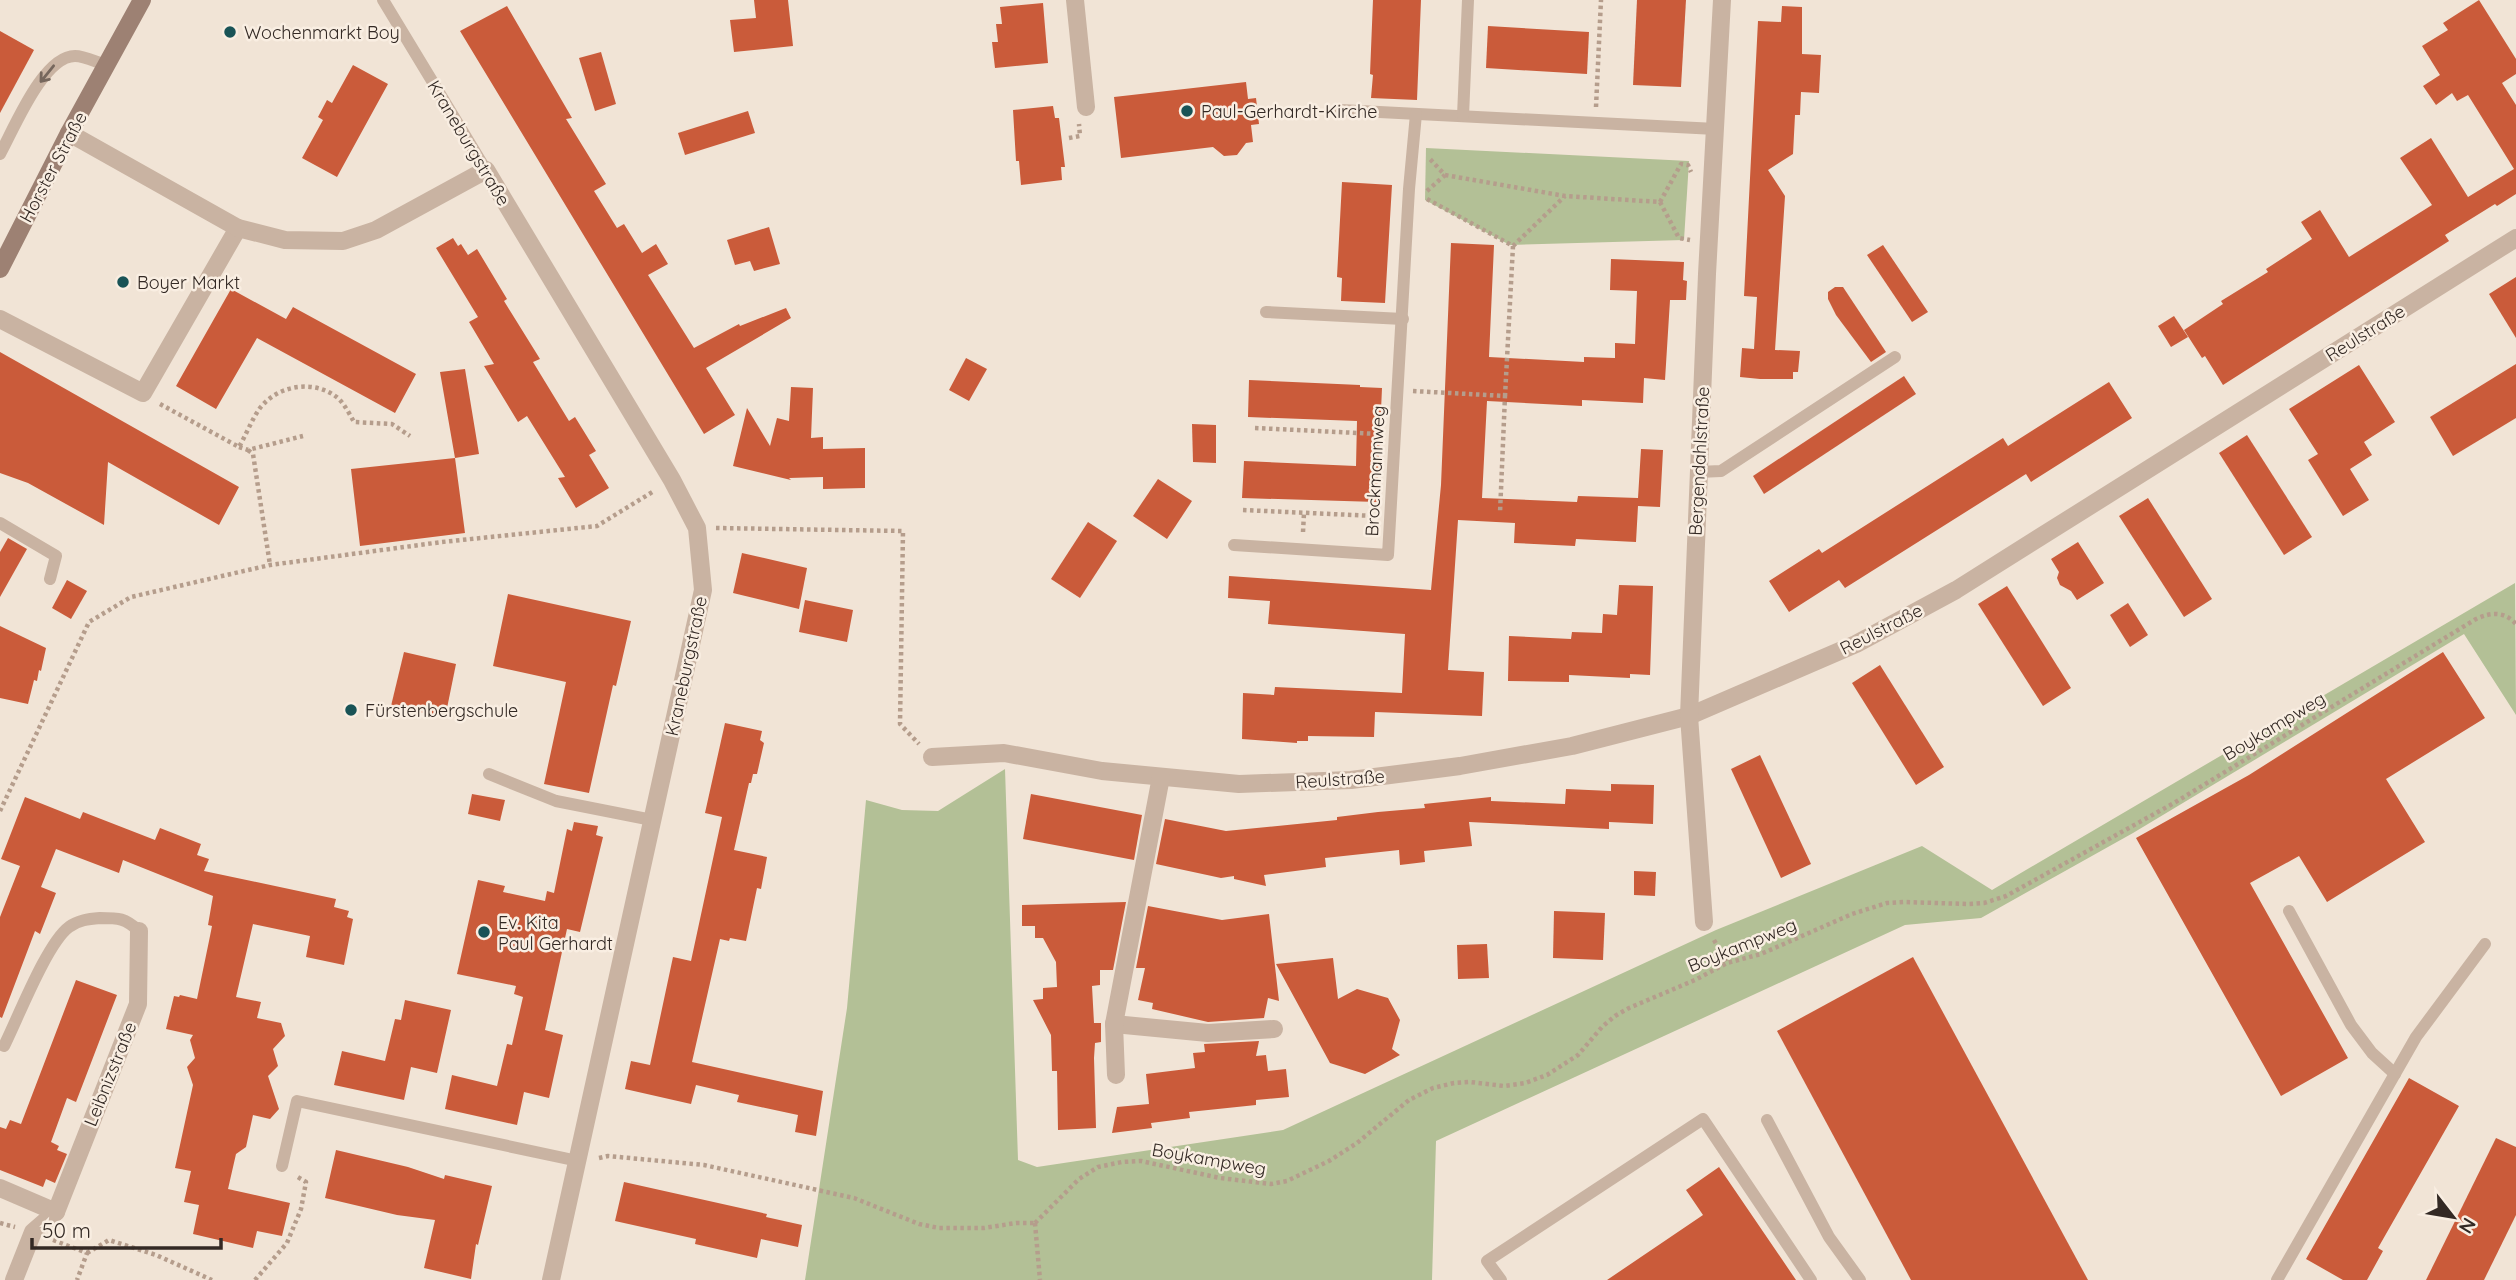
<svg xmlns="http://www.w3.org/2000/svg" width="2516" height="1280" font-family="Quicksand,sans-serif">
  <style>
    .green { fill: #b3c096 }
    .building { fill: #ca5b3a }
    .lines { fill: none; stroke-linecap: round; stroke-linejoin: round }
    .path { stroke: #b59d8c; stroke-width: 4.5; stroke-dasharray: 3.5 3.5; stroke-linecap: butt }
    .service { stroke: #c9b3a2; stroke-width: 12 }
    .minor { stroke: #c9b3a2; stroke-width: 18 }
    .tertiary { stroke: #c9b3a2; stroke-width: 18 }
    .secondary { stroke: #9d8173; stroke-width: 18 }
    .oneway { stroke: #76675d }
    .poi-dot { fill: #195356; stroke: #f9eee2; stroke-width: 2.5 }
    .labels { text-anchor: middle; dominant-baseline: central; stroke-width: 5; stroke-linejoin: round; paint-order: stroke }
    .poi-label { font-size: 18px; fill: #332924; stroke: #f9eee2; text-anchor: start }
    .street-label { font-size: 18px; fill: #332924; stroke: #f9eee2 }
  </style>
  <rect width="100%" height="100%" fill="#f1e4d6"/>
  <g class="green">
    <polygon points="1426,148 1689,161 1684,240 1510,245 1425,200"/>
    <polygon points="2515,583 2516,715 2464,634 2133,833 1981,918 1905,925 1436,1141 1432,1280 805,1280 847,1008 866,800 902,810 938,811 1005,769 1018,1160 1037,1167 1283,1130 1716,930 1922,846 1992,890"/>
  </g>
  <g class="building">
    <polygon points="754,0 788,0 793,46 734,52 730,20 756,18"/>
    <polygon points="1373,0 1421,0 1417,100 1371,98 1373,75 1370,74"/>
    <polygon points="1637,0 1686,0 1681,87 1633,85"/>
    <polygon points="2479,0 2516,59 2516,74 2502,83 2516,105 2516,194 2497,206 2495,204 2445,235 2449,241 2223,385 2205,356 2202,358 2184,330 2223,304 2221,301 2268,272 2266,269 2312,239 2301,222 2320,210 2349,257 2432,205 2400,158 2431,138 2468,197 2514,169 2468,95 2457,101 2452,93 2436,105 2423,86 2440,75 2422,46 2448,30 2443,23"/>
    <polygon points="1043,3 1048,63 995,68 992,42 998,42 996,24 1002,24 1000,7"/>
    <polygon points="507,6 572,118 566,119 606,184 594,191 617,228 624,224 642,253 656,244 668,264 648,275 694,348 739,324 740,326 786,308 791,318 706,368 735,415 704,434 460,31"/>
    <polygon points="1782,6 1802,7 1802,54 1821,55 1819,93 1801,92 1800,115 1795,115 1793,154 1768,170 1785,196 1775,350 1800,351 1798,372 1793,372 1793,379 1760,379 1740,377 1742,348 1754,349 1757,297 1744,296 1758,21 1781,22"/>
    <polygon points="1488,26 1589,32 1587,74 1486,68"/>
    <polygon points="0,31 34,50 0,113"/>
    <polygon points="601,52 616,104 595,111 579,58"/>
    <polygon points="353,65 388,84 337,177 302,158 323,120 318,117 327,100 332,103"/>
    <polygon points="1246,82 1248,99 1256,98 1259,124 1251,125 1253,142 1246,143 1237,155 1224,156 1213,147 1121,158 1114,97"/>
    <polygon points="1053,106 1055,118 1059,118 1065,167 1061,167 1062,180 1021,185 1019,161 1016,161 1013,110"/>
    <polygon points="748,111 755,133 685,155 678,133"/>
    <polygon points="1342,182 1392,185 1385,303 1341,301 1342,278 1337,277"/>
    <polygon points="769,227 780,264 754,271 750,261 735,265 727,240"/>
    <polygon points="453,238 458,246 461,244 468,255 477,249 507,299 504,301 540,359 533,362 569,421 575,417 596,451 589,455 609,488 576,508 558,478 565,477 527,416 518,422 484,366 494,364 469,322 478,317 436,248"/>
    <polygon points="1451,243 1494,245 1489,357 1584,362 1584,357 1615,358 1615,343 1635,344 1637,291 1610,290 1611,259 1684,262 1683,280 1687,281 1686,300 1670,300 1665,380 1644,378 1643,403 1582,400 1582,406 1487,401 1482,498 1577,502 1578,496 1638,498 1641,449 1663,450 1660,507 1638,506 1636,542 1576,539 1575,546 1514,543 1515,523 1458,520 1448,670 1484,672 1482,716 1375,712 1374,737 1308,736 1308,741 1297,741 1297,743 1242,739 1243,693 1274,695 1275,687 1402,693 1405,634 1268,624 1270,601 1228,598 1229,576 1431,590 1441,485"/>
    <polygon points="1883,245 1928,312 1912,322 1867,255"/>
    <polygon points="2516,277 2516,338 2489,294"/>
    <polygon points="1835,287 1843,287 1886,352 1871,362 1836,315 1828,299 1828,292"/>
    <polygon points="231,289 286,319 293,307 416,374 395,413 257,338 216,409 176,386"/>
    <polygon points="2174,316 2188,337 2171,347 2158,326"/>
    <polygon points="0,352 239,487 219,525 108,462 104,525 28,483 0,473"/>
    <polygon points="966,358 987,369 969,401 949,390"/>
    <polygon points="2516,364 2516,418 2453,456 2430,417"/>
    <polygon points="2359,365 2395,422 2364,442 2372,455 2350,469 2369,500 2343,516 2308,460 2318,454 2289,409"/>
    <polygon points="465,369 479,454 455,458 465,533 360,546 351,469 455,458 440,372"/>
    <polygon points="1904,376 1916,394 1764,494 1753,476"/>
    <polygon points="1249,380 1360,385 1360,387 1382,388 1377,502 1242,498 1244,461 1356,466 1357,421 1248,417"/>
    <polygon points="2109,382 2132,418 2031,482 2026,474 1845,588 1839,580 1789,612 1769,581 1819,549 1822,553 2003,438 2008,446"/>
    <polygon points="791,387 813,388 811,438 823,437 823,449 865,448 865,488 823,489 823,477 789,478 791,480 733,466 747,408 770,446 777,418 789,421"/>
    <polygon points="1192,424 1216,425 1216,463 1193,462"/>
    <polygon points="2247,435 2312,537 2284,555 2219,453"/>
    <polygon points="1158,479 1192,501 1167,539 1133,516"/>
    <polygon points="2148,498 2212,599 2184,617 2119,516"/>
    <polygon points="1088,522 1117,541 1080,598 1051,579"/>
    <polygon points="8,538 27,549 0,597 0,552"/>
    <polygon points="2078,542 2104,583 2077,600 2071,591 2060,585 2057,578 2059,572 2051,559"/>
    <polygon points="742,553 807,568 799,609 733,593"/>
    <polygon points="67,580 87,591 71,619 52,608"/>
    <polygon points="1619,585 1653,586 1650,675 1630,674 1630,678 1569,675 1569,682 1508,681 1509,636 1571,639 1572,632 1602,633 1603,614 1617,615"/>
    <polygon points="2007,586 2071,688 2043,706 1978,604"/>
    <polygon points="508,594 631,621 616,686 613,685 589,793 544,784 566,682 493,666"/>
    <polygon points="805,600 853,610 847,642 799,632"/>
    <polygon points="2128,603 2148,635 2130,647 2110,615"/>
    <polygon points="0,626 46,648 41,671 39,670 37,681 34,680 28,704 0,698"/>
    <polygon points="404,652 456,664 445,718 391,706"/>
    <polygon points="2443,652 2485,718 2386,779 2425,842 2327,902 2299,856 2250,883 2348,1058 2281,1096 2136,838 2249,775"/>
    <polygon points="1880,665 1944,767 1916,785 1852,683"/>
    <polygon points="725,723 762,731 760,740 764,743 757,774 753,774 751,783 749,783 734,850 767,857 761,889 757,888 746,941 730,938 729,941 720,939 692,1062 823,1091 816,1136 795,1132 798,1115 737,1102 739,1095 696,1085 691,1104 625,1089 631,1061 650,1065 673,957 691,961 722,817 705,813"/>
    <polygon points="1760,755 1811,864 1781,878 1731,769"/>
    <polygon points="1611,784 1654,785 1653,824 1609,822 1609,829 1469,822 1472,846 1424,851 1425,862 1400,865 1399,850 1325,858 1326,867 1264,875 1266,886 1234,879 1234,876 1221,878 1156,864 1165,819 1226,831 1337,820 1337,817 1378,812 1425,808 1424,804 1491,797 1491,801 1565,804 1566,789 1611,791"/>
    <polygon points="472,794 505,800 500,821 468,814"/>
    <polygon points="1031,794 1142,815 1134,860 1023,839"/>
    <polygon points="25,797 80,819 83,812 155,840 160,828 201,844 197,855 209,859 204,871 336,899 334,907 349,911 347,917 353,919 344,965 306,957 310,936 253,924 236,997 261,1002 257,1018 281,1023 285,1036 273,1049 278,1066 268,1076 279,1109 270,1119 253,1115 246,1147 236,1154 228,1189 290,1203 282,1236 257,1231 253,1248 193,1234 199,1205 184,1202 191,1171 175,1168 193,1085 187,1067 195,1058 190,1040 193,1035 166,1029 174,996 179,997 180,995 197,999 209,941 212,926 208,925 213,896 123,860 119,873 56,849 41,887 56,893 40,934 35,931 2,1018 0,1017 0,917 20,866 1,859"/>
    <polygon points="574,822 598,826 596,835 603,837 580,932 567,929 545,1030 563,1035 549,1098 524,1092 517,1125 445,1109 452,1075 497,1086 507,1044 512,1045 523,997 514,994 516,986 457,974 478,880 505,886 503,892 545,901 547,891 554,893 567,829 572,831"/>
    <polygon points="1634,871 1656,872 1655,896 1634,895"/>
    <polygon points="1126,902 1113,970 1100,970 1100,985 1092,986 1094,1023 1101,1023 1101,1042 1095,1043 1094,1058 1096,1128 1058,1130 1057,1071 1052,1071 1051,1035 1033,1000 1043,999 1043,988 1057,987 1056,962 1043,938 1035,938 1035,926 1022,926 1022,905"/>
    <polygon points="1148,906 1222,920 1269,914 1279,1001 1268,998 1264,1018 1208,1022 1152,1009 1153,1003 1138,1000 1145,968 1136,968"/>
    <polygon points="1554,911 1605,913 1603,960 1553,958"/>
    <polygon points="1487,944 1489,978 1458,979 1457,945"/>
    <polygon points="1913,957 2088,1280 1911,1280 1777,1031"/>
    <polygon points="1333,958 1338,999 1357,989 1388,998 1400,1020 1392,1049 1400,1055 1365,1074 1330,1063 1276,964"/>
    <polygon points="76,980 117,995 76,1102 67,1098 51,1142 59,1146 57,1150 67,1154 55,1183 46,1179 43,1187 0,1170 0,1127 6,1129 10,1120 21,1124"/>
    <polygon points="405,1000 451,1010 437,1073 411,1067 404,1100 334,1085 342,1051 385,1061 395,1019 401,1020"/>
    <polygon points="1259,1041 1256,1056 1266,1055 1268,1071 1286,1069 1289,1097 1256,1100 1256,1105 1189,1112 1190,1118 1151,1123 1152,1128 1112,1133 1117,1107 1149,1104 1146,1074 1195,1068 1193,1053 1205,1052 1204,1044"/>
    <polygon points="2409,1078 2459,1106 2378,1248 2383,1251 2367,1280 2343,1280 2306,1259"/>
    <polygon points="2496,1138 2516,1147 2516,1215 2484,1280 2426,1280"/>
    <polygon points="336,1150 408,1167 444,1179 445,1175 492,1186 478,1245 476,1244 471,1279 424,1268 435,1220 397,1215 325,1198"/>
    <polygon points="1719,1167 1796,1280 1607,1280 1703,1215 1686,1190"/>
    <polygon points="624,1182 767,1214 766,1217 802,1225 798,1247 761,1239 757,1258 695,1244 696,1239 615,1221"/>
  </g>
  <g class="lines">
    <g class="path">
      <polyline points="1596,107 1601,0"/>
      <polyline points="1069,138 1080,136 1079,124"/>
      <polyline points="1445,175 1565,196 1660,202 1679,238 1690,240"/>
      <polyline points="1427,191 1445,175 1429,158"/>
      <polyline points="1427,199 1513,246 1505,396"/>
      <polyline points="1660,202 1681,164 1688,165 1691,172"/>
      <polyline points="1513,246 1565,196"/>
      <polyline points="1413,391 1505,396 1500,513"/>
      <path d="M160,404L239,447C246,435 252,419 260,408C279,384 316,379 339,399C345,405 350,415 354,422L392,424L410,436"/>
      <polyline points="1255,428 1379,434"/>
      <polyline points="239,447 248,450 303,436"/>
      <polyline points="248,450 253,454 270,565"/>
      <polyline points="1243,510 1375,516"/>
      <polyline points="716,528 903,531 900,724 919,744"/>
      <polyline points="1303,532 1304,513"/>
      <polyline points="0,811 89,622 131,597 270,565 442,542 597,526 654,491"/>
      <polyline points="1714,940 1727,963"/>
      <polyline points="599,1158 608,1156 704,1165 854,1198 919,1224 939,1228 984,1228 1016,1223 1035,1223"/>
      <polyline points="0,1223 15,1227"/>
      <path d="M1035,1223L1079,1179L1098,1167L1122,1162L1141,1161L1220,1178L1271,1184L1287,1181L1329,1161L1357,1143L1409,1100L1433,1088L1454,1083L1470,1082L1504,1086L1525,1083L1547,1075L1578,1055L1602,1027L1615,1016L1629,1008L1695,980L1727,963L1761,954L1852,914L1887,903L1904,902L1968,904L1984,903L2006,896L2174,803L2476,619C2491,612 2504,611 2516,624"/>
      <polyline points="1035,1223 1040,1280"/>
      <polyline points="53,1240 87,1253 77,1280"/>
      <polyline points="87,1253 109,1240 156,1255 212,1280"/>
      <polyline points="255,1280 287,1243 301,1209 306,1182 296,1176"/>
    </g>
    <g class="service">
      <polyline points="383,0 486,170"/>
      <polyline points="1340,110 1716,129"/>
      <polyline points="1463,116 1468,0"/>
      <path d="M0,154C14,129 43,56 75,56C85,56 98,63 107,65"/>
      <polyline points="1266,312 1403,319"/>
      <polyline points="1698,472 1721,471 1895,357"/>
      <polyline points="0,523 56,556 50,579"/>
      <polyline points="1234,545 1388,555 1409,189 1416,114"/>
      <polyline points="489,774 556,801 652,820"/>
      <polyline points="2289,911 2351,1025 2372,1053 2395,1074"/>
      <path d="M4,1046C18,1018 47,943 69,927C78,920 89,919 100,918C119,918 125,918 139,931"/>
      <polyline points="1767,1120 1829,1237 1860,1280"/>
      <polyline points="282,1166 297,1101 578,1161"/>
      <polyline points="1501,1280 1487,1261 1703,1119 1811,1280"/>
      <polyline points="2277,1280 2416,1037 2485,944"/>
    </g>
    <g class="minor">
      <polyline points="1075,0 1086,107"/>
      <polyline points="0,319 143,393 238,228"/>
      <polyline points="932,757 1004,753 1102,771 1239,784 1351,780 1460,766 1572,746 1689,716 1856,644 1956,590 2516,238"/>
      <polyline points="1704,922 1689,716 1707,274 1722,0"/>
      <polyline points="1114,1024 1208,1033 1274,1029"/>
      <polyline points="1116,1075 1114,1024 1161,777"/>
      <polyline points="0,1188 56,1212"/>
      <polyline points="14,1280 33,1232 56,1212 138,1004 139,931"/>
    </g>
    <polyline class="tertiary" points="69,133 238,228 285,240 343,241 376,230 486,170 672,480 697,528 703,590 551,1280"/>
    <polyline class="secondary" points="0,269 69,133 142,0"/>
  </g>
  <defs><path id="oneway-shaft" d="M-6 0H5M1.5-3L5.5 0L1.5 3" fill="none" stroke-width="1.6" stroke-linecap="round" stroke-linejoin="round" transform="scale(1.75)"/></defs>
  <use class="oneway" href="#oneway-shaft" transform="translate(47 74) rotate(129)"/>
  <g class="poi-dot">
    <circle cx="230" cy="32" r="7"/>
    <circle cx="1187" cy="111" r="7"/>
    <circle cx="123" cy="282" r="7"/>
    <circle cx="351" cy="710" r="7"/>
    <circle cx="484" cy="932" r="7"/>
  </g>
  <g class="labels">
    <g class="poi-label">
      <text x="244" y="32">Wochenmarkt Boy</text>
      <text x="1201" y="111">Paul-Gerhardt-Kirche</text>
      <text x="137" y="282">Boyer Markt</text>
      <text x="365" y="710">Fürstenbergschule</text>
      <text x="498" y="922">Ev. Kita<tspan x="498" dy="21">Paul Gerhardt</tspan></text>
    </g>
    <g class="street-label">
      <text transform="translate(469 143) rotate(59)">Kraneburgstraße</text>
      <text transform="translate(53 167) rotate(-62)">Horster Straße</text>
      <text transform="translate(2365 333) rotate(-32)">Reulstraße</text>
      <text transform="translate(1699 461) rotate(-87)">Bergendahlstraße</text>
      <text transform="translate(1375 471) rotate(-87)">Brockmannweg</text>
      <text transform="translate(1881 629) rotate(-27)">Reulstraße</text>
      <text transform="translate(686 666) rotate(-78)">Kraneburgstraße</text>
      <text transform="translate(2274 726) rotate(-31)">Boykampweg</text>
      <text transform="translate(1340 779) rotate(-4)">Reulstraße</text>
      <text transform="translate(1742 945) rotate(-22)">Boykampweg</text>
      <text transform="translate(110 1074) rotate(-68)">Leibnizstraße</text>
      <text transform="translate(1209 1159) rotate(10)">Boykampweg</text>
    </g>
  </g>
  <g transform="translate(2453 1217) rotate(121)" stroke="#f9eee2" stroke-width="5" paint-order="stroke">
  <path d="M0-5L12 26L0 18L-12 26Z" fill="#332924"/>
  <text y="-10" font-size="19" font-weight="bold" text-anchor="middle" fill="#332924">N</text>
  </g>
  <path d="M32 1238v10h189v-10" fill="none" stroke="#332924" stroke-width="3.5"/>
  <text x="42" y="1238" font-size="21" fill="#332924" stroke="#f9eee2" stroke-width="5" paint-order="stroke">50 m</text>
</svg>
